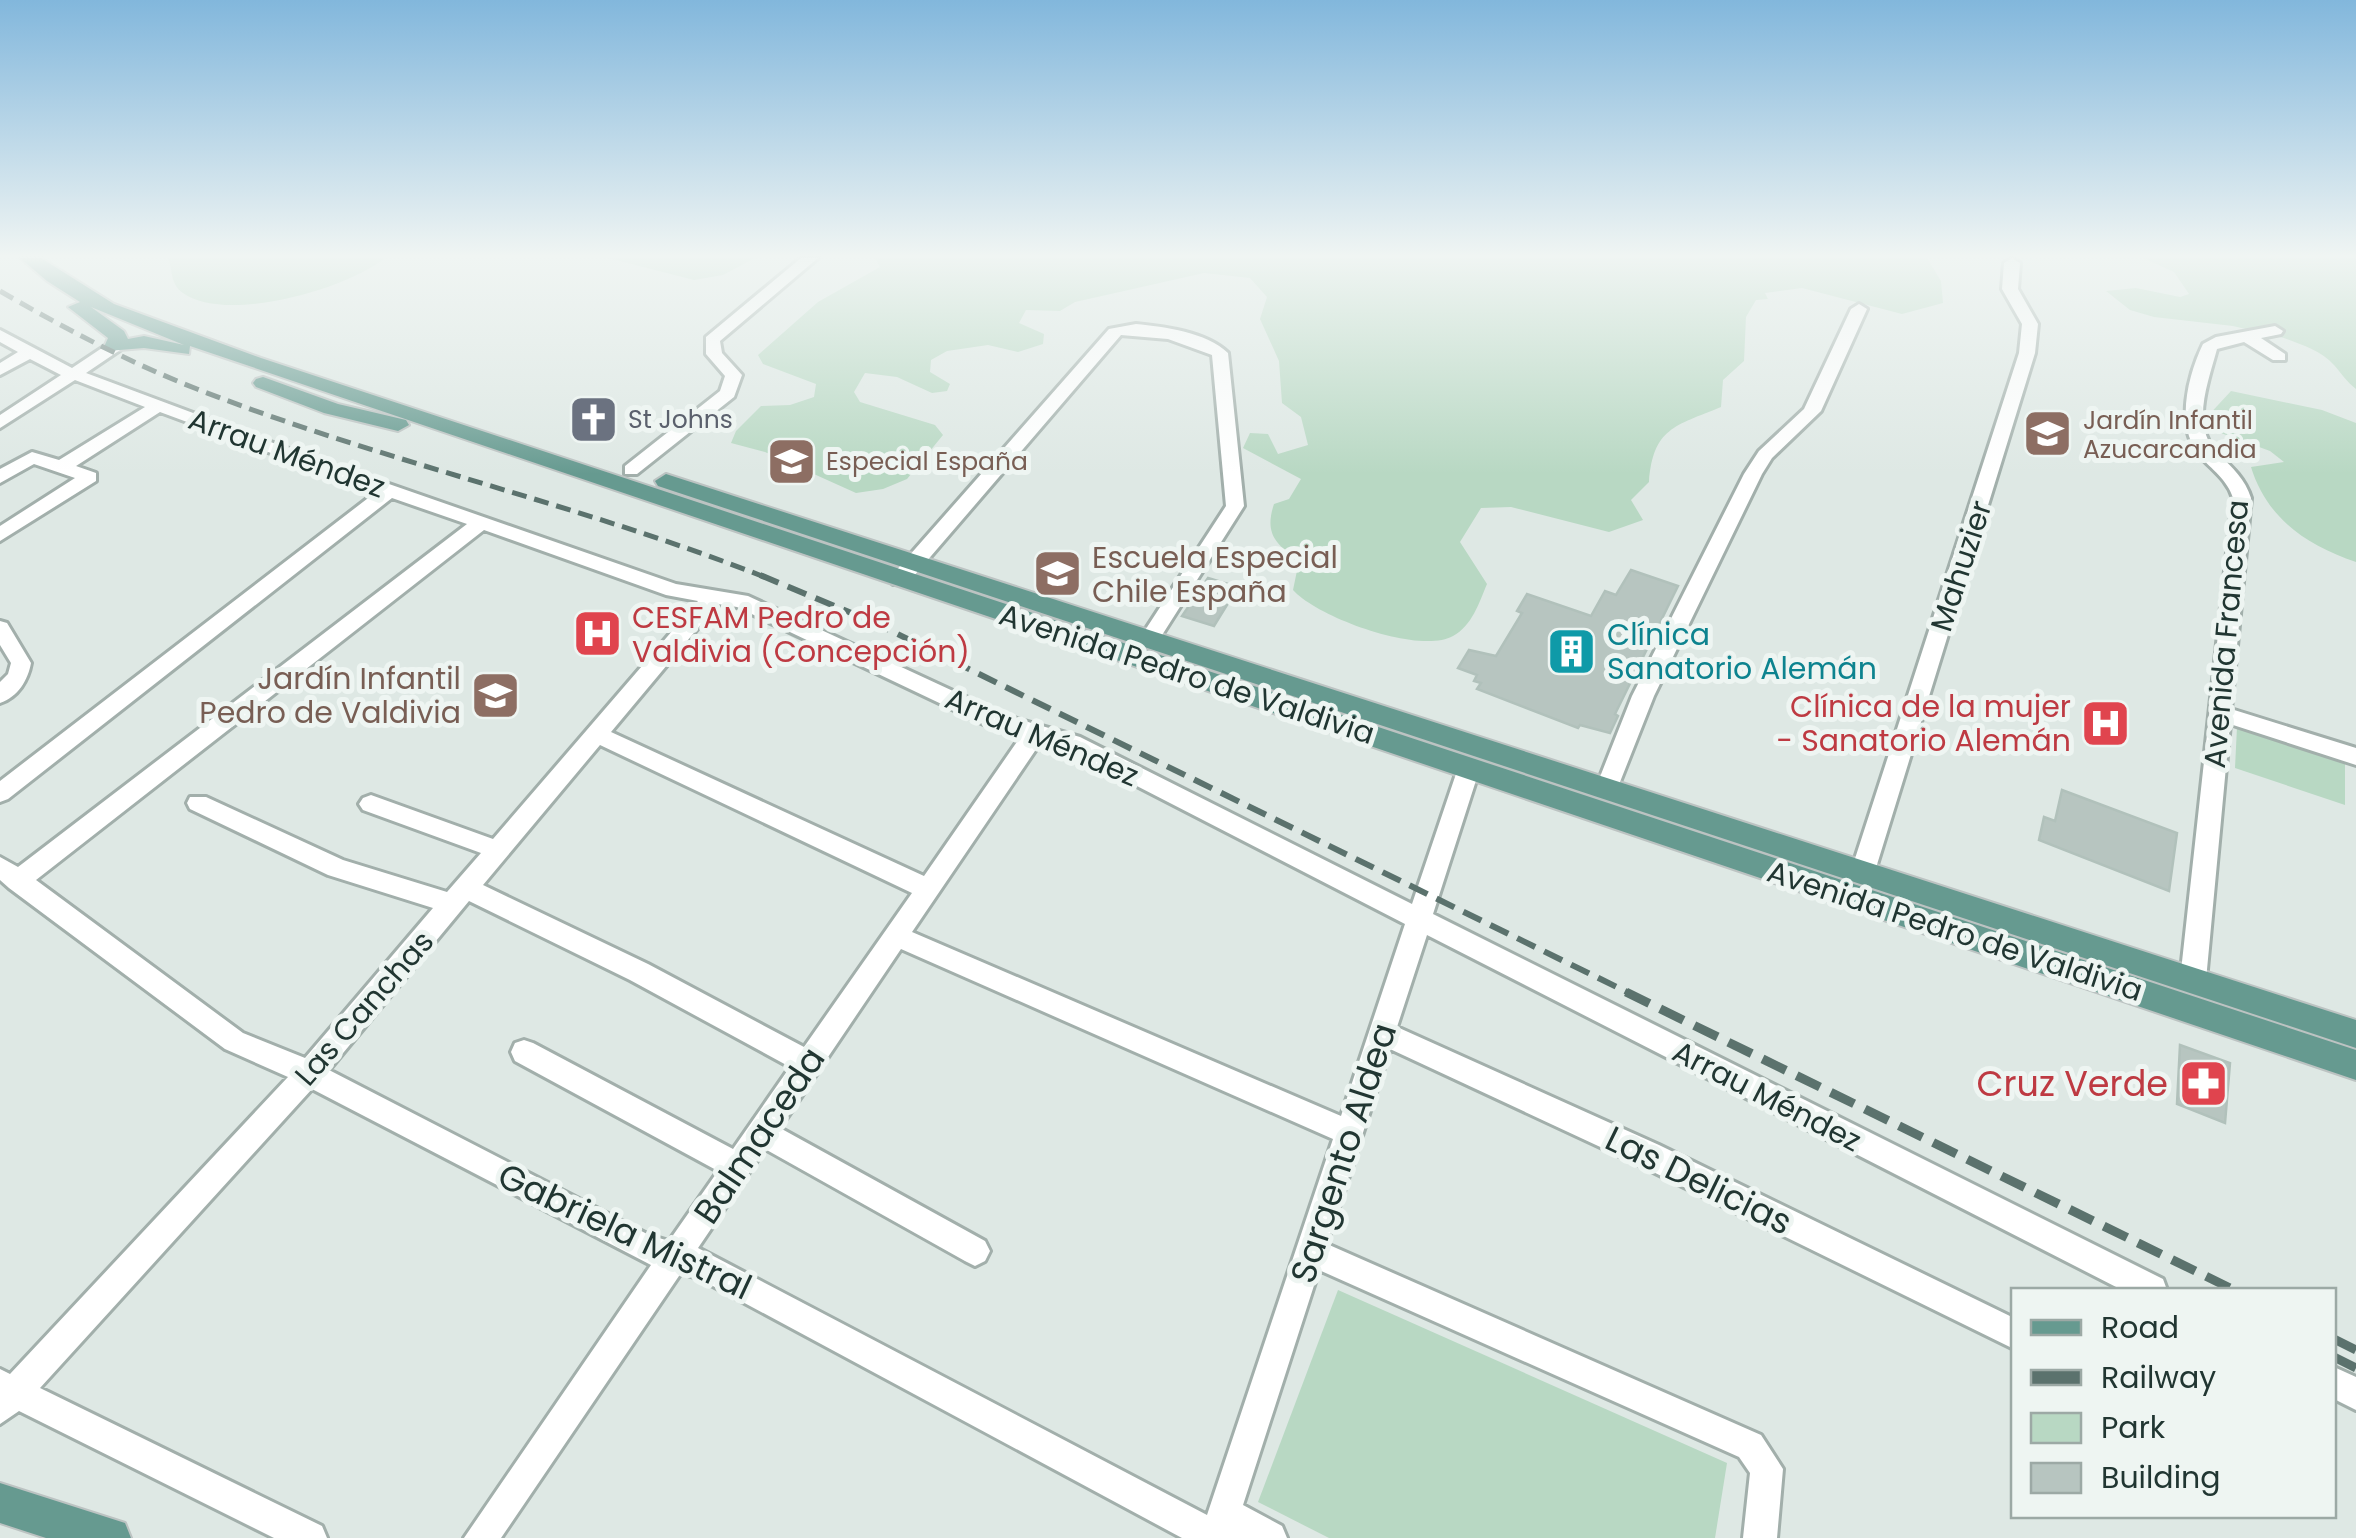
<svg xmlns="http://www.w3.org/2000/svg" width="2356" height="1538" font-family="Poppins,sans-serif">
  <style>
    .green { fill: #b8d8c3 }
    .building { fill: #b7c5c0; stroke: #b1c1bb; stroke-width: 2.5 }
    .lines { fill: none; stroke-linecap: round; stroke-linejoin: round }
    .minor-casing { stroke: #a2afab; stroke-width: 6 }
    .major-casing { stroke: #bcc3c2; stroke-width: 4 }
    .minor { fill: #fff; fill-rule: evenodd }
    .major { fill: #669a90; fill-rule: evenodd }
    .rail-far2 { stroke: #5b726d; stroke-width: 5; stroke-dasharray: 15 8; stroke-linecap: butt }
    .rail-far1 { stroke: #5b726d; stroke-width: 6; stroke-dasharray: 20 10; stroke-linecap: butt }
    .rail { stroke: #5b726d; stroke-width: 9; stroke-dasharray: 26 12; stroke-linecap: butt }
    .labels { text-anchor: middle; dominant-baseline: central; stroke-width: 10; stroke-linejoin: round; paint-order: stroke }
    .far-worship-label { font-size: 25px; fill: #5b616d; stroke: #eef5f2; text-anchor: start }
    .far-education-label { font-size: 25px; fill: #785e54; stroke: #eef5f2; text-anchor: start }
    .street-label { font-size: 30px; fill: #213632; stroke: #eef5f2 }
    .education-label { font-size: 30px; fill: #785e54; stroke: #eef5f2; text-anchor: start }
    .health-label { font-size: 30px; fill: #be3a42; stroke: #eef5f2; text-anchor: start }
    .culture-label { font-size: 30px; fill: #0d838f; stroke: #eef5f2; text-anchor: start }
    .near-health-label { font-size: 35px; fill: #be3a42; stroke: #eef5f2; text-anchor: end }
    .near-street-label { font-size: 35px; fill: #213632; stroke: #eef5f2 }
  </style>
  <rect width="100%" height="100%" fill="#dee8e4"/>
  <g class="green">
    <path d="M168,258H385C347,289 226,324 183,293C170,284 173,271 168,258Z"/>
    <polygon points="608,258 755,258 723,275 694,280"/>
    <path d="M875,258H1927L1941,281L1943,303L1902,314L1802,288L1765,293L1768,299L1756,300L1746,317L1744,361L1723,380L1721,407C1675,426 1653,428 1649,482L1631,500L1643,520L1609,532L1511,507L1481,508L1460,542L1487,584C1479,603 1472,626 1453,636C1419,655 1317,617 1293,590L1299,561C1276,544 1264,534 1274,504L1289,499L1301,479L1243,448L1250,433L1268,434L1278,454L1308,445L1301,417L1282,403L1279,361L1260,319L1267,297L1250,278L1204,273L1075,302L1060,311L1026,310L1019,323L1044,334L1043,344L1018,352L988,345L947,351L931,360L930,372L950,384L947,391L932,393L897,377L865,373L854,392L860,402L935,425L943,435L907,479L883,489L856,493L765,452L731,443L736,431L761,406L790,405L814,397L816,384L763,364L758,355L818,302L880,267Z"/>
    <path d="M2143,258H2356V389C2346,381 2342,374 2334,365C2322,351 2300,344 2284,338L2233,326L2154,317L2130,310L2106,291L2136,288L2180,297L2189,294L2174,272Z"/>
    <path d="M2231,391L2322,410L2356,423V562C2307,545 2267,519 2251,467L2284,462L2270,451L2210,429L2206,418Z"/>
    <polygon points="2237,727 2345,763 2345,805 2235,768"/>
    <polygon points="1338,1290 1727,1463 1715,1538 1329,1538 1258,1502"/>
  </g>
  <g class="building">
    <polygon points="1631,570 1678,586 1615,714 1618,716 1610,733 1580,725 1578,728 1477,689 1481,683 1474,681 1477,675 1458,668 1469,650 1496,656 1522,613 1517,611 1527,594 1591,616 1605,591 1616,595"/>
    <polygon points="1208,578 1238,587 1214,626 1182,616"/>
    <polygon points="2062,790 2177,833 2169,891 2039,840 2044,817 2055,821"/>
    <polygon points="2180,1045 2230,1063 2225,1123 2177,1104"/>
  </g>
  <g class="lines">
    <defs>
      <g id="minor">
        <polygon points="801,258 818,258 720,341 722,353 742,375 734,397 637,474 625,474 625,466 720,391 725,376 706,354 706,337"/>
        <polygon points="2012,258 2020,263 2018,289 2038,324 2035,353 1875,871 1871,878 1863,881 1855,878 1851,871 2019,353 2022,324 2002,289 2004,263"/>
        <polygon points="1859,304 1867,309 1821,411 1772,458 1762,474 1654,696 1618,787 1615,793 1599,793 1596,787 1632,696 1744,474 1759,451 1804,409 1851,309"/>
        <path d="M1136,324C1165,327 1206,332 1228,353L1244,506L1157,643H1143L1140,638L1226,506L1212,355L1168,339L1121,335L907,584H893L890,579L893,574L1109,329Z"/>
        <path d="M2275,326L2283,331L2281,334L2261,338L2285,354V360H2273L2244,342L2217,349C2208,383 2190,426 2218,454C2233,468 2245,479 2251,498L2231,709L2356,748V765L2230,724L2206,980L2202,988L2193,991L2184,988L2180,980L2233,498C2227,479 2212,470 2199,455C2175,426 2188,375 2203,344L2216,337Z"/>
        <path d="M0,330L72,368L108,344H120V350L86,373L300,453L676,584L748,596L1007,716L1080,737L1412,904L1458,768L1461,762H1477L1480,768L1433,914L2163,1279L2167,1290H2122L1427,935L1397,1027L1659,1145L2014,1318V1349L1639,1165L1390,1049L1327,1244L1761,1435L1783,1469L1777,1538H1743L1750,1473L1739,1457L1319,1270L1243,1505L1282,1526L1287,1538H1182L700,1279L681,1273L501,1538H464L651,1265L312,1089L40,1388L322,1526L327,1538H274L19,1411L0,1424V1369L10,1374L288,1077L225,1049L9,888L0,880V857L18,867L467,524L392,498L8,799L0,802V781L376,492L160,412L76,466L96,473V481L0,541V526L75,478L34,464L0,483V469L32,452L59,460L145,407L75,380L0,428V415L61,375L30,359L0,375V363L18,352L0,342ZM484,530L666,595L698,601L493,839L371,795L363,798L359,804L363,810L481,853L447,892L343,860L206,797H190L187,803L190,809L328,875L433,908L305,1058L243,1033L36,880ZM718,604L737,607L992,728L1021,736L924,876L611,732ZM1041,742L1065,749L1405,924L1341,1116L912,932ZM600,745L912,893L804,1047L648,964L483,885ZM469,901L630,980L790,1067L733,1149L533,1043L524,1040L515,1043L511,1052L515,1061L718,1171L669,1241L649,1235L329,1070ZM901,949L1333,1139L1207,1515L698,1248L765,1149L965,1261L975,1266L985,1261L990,1251L985,1241L780,1128Z"/>
        <path d="M0,621L7,623L31,663C28,680 18,697 0,703V682L8,674L11,663L0,645Z"/>
        <polygon points="2334,1367 2356,1377 2356,1410 2334,1399"/>
      </g>
      <g id="major">
        <path d="M20,258H41L114,304L261,358L2356,1050V1080L190,346L189,354L144,348L107,351L104,347L108,338L68,307L80,302L47,281ZM91,307L184,345L144,336L128,339L124,331Z"/>
        <polygon points="263,377 338,404 406,420 409,425 398,431 324,413 256,387 253,383 256,379"/>
        <polygon points="666,474 2356,1020 2356,1048 658,486 655,481"/>
        <polygon points="0,1483 125,1523 131,1538 46,1538 0,1523"/>
      </g>
    </defs>
    <use href="#minor" class="minor-casing"/>
    <use href="#major" class="major-casing"/>
    <use href="#minor" class="minor"/>
    <use href="#major" class="major"/>
    <path class="rail-far2" d="M0,291C64,328 128,362 197,389C383,462 580,504 767,578"/>
    <polyline class="rail-far1" points="760,575 873,622 1631,994"/>
    <g class="rail">
      <polyline points="1626,992 2234,1290"/>
      <polyline points="2334,1339 2356,1350"/>
      <polyline points="2334,1357 2356,1368"/>
    </g>
  </g>
  <linearGradient id="sky" x2="0" y2="1"><stop stop-color="#82b7dc"/><stop offset="0.54" stop-color="#f0f5f3"/><stop offset="1" stop-color="#f0f5f3" stop-opacity="0"/></linearGradient>
  <rect width="2356" height="474" fill="url(#sky)"/>
  <defs>
    <symbol id="church-square" viewBox="-11 -11 22 22"><rect x="-9" y="-9" width="18" height="18" rx="4" fill="#6b7280" stroke="#eef5f2"/><path d="M-1.2-6h2.4v3.5h3.3v2.4h-3.3V6h-2.4V-.1h-3.3v-2.4h3.3Z" fill="#fff"/></symbol>
    <symbol id="school-square" viewBox="-11 -11 22 22"><rect x="-9" y="-9" width="18" height="18" rx="4" fill="#8d6e63" stroke="#eef5f2"/><path d="M0-5L7-2L0 1L-7-2ZM-4 1L0 2.5L4 1V4Q0 6-4 4Z" fill="#fff"/></symbol>
    <symbol id="hospital-square" viewBox="-11 -11 22 22"><rect x="-9" y="-9" width="18" height="18" rx="4" fill="#e0444e" stroke="#eef5f2"/><path d="M-5-5h3v3.5h4V-5h3V5h-3V1.5h-4V5h-3Z" fill="#fff"/></symbol>
    <symbol id="building-square" viewBox="-11 -11 22 22"><rect x="-9" y="-9" width="18" height="18" rx="4" fill="#0f9aa8" stroke="#eef5f2"/><path d="M-4-6H4V6H1V3H-1V6H-4ZM-2.5-4.3h1.7v1.8h-1.7ZM.8-4.3h1.7v1.8H.8ZM-2.5-1h1.7V.8h-1.7ZM.8-1h1.7V.8H.8Z" fill="#fff"/></symbol>
    <symbol id="pharmacy-square" viewBox="-11 -11 22 22"><rect x="-9" y="-9" width="18" height="18" rx="4" fill="#e0444e" stroke="#eef5f2"/><path d="M-2-6h4v4h4v4h-4v4h-4v-4h-4v-4h4Z" fill="#fff"/></symbol>
  </defs>
  <g fill-rule="evenodd">
    <use href="#church-square" x="566" y="392" width="55" height="55"/>
    <use href="#school-square" x="2020" y="406" width="55" height="55"/>
    <use href="#school-square" x="764" y="434" width="55" height="55"/>
    <use href="#school-square" x="1030" y="546" width="55" height="55"/>
    <use href="#hospital-square" x="570" y="606" width="55" height="55"/>
    <use href="#building-square" x="1544" y="624" width="55" height="55"/>
    <use href="#school-square" x="468" y="668" width="55" height="55"/>
    <use href="#hospital-square" x="2078" y="696" width="55" height="55"/>
    <use href="#pharmacy-square" x="2176" y="1056" width="55" height="55"/>
  </g>
  <g class="labels">
    <g class="far-worship-label">
      <text x="628" y="419">St Johns</text>
    </g>
    <g class="far-education-label">
      <text x="2083" y="420">Jardín Infantil<tspan x="2083" dy="29">Azucarcandia</tspan></text>
      <text x="826" y="461">Especial España</text>
    </g>
    <g class="street-label">
      <text transform="translate(287 453) rotate(20)">Arrau Méndez</text>
      <text transform="translate(1961 566) rotate(-72)">Mahuzier</text>
      <text transform="translate(2226 634) rotate(-85)">Avenida Francesa</text>
      <text transform="translate(1187 674) rotate(18)">Avenida Pedro de Valdivia</text>
      <text transform="translate(1042 737) rotate(23)">Arrau Méndez</text>
      <text transform="translate(1955 931) rotate(18)">Avenida Pedro de Valdivia</text>
      <text transform="translate(364 1008) rotate(-49)">Las Canchas</text>
      <text transform="translate(1767 1096) rotate(27)">Arrau Méndez</text>
    </g>
    <g class="education-label">
      <text x="1092" y="557">Escuela Especial<tspan x="1092" dy="34">Chile España</tspan></text>
      <text x="461" y="678" text-anchor="end">Jardín Infantil<tspan x="461" dy="34">Pedro de Valdivia</tspan></text>
    </g>
    <g class="health-label">
      <text x="632" y="617">CESFAM Pedro de<tspan x="632" dy="34">Valdivia (Concepción)</tspan></text>
      <text x="2071" y="706" text-anchor="end">Clínica de la mujer<tspan x="2071" dy="34">- Sanatorio Alemán</tspan></text>
    </g>
    <g class="culture-label">
      <text x="1607" y="634">Clínica<tspan x="1607" dy="34">Sanatorio Alemán</tspan></text>
    </g>
    <g class="near-health-label">
      <text x="2168" y="1083">Cruz Verde</text>
    </g>
    <g class="near-street-label">
      <text transform="translate(759 1135) rotate(-56)">Balmaceda</text>
      <text transform="translate(1343 1153) rotate(-72)">Sargento Aldea</text>
      <text transform="translate(1699 1180) rotate(26)">Las Delicias</text>
      <text transform="translate(625 1231) rotate(25)">Gabriela Mistral</text>
    </g>
  </g>
  <rect x="2011" y="1288" width="325" height="230" fill="#eef5f2" stroke="#9ca9a5" stroke-width="2.5"/>
  <rect x="2031" y="1320" width="50" height="15" fill="#669a90" stroke="#9ca9a5" stroke-width="2.5"/>
  <text x="2101" y="1338" font-size="30" fill="#213632">Road</text>
  <rect x="2031" y="1370" width="50" height="15" fill="#5b726d" stroke="#9ca9a5" stroke-width="2.5"/>
  <text x="2101" y="1388" font-size="30" fill="#213632">Railway</text>
  <rect x="2031" y="1413" width="50" height="30" fill="#b8d8c3" stroke="#9ca9a5" stroke-width="2.5"/>
  <text x="2101" y="1438" font-size="30" fill="#213632">Park</text>
  <rect x="2031" y="1463" width="50" height="30" fill="#b7c5c0" stroke="#9ca9a5" stroke-width="2.5"/>
  <text x="2101" y="1488" font-size="30" fill="#213632">Building</text>
</svg>
